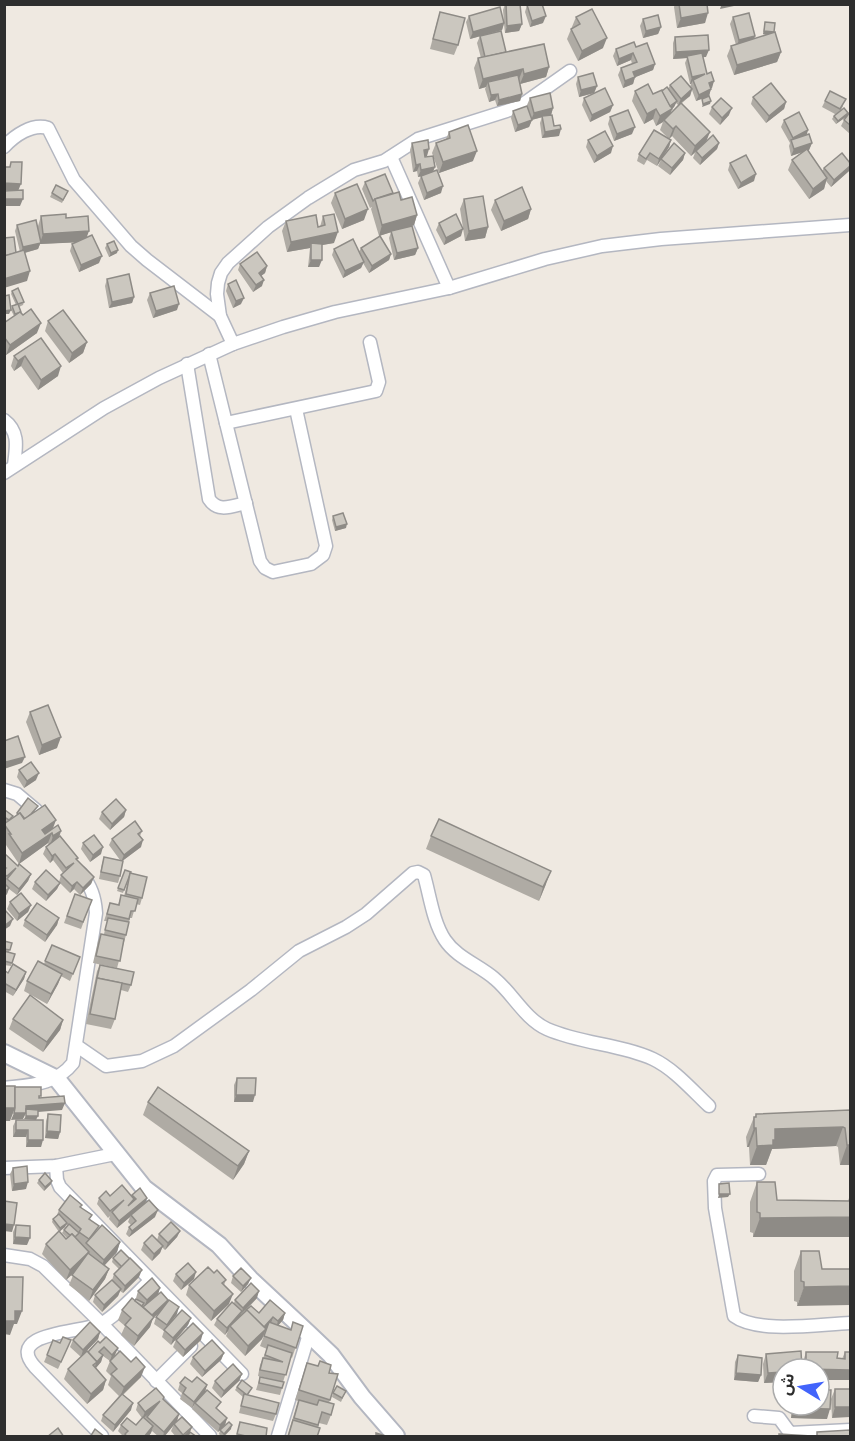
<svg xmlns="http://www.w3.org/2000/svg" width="855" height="1441" font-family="'Noto Sans','Noto Sans Arabic',sans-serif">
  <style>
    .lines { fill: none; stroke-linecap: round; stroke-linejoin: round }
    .street-casing { stroke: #b4b7c1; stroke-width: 15 }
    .secondary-casing { stroke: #b4b7c1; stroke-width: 20 }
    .street { stroke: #fff; stroke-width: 12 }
    .secondary { stroke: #fff; stroke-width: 16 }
    .wall { fill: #afaba4; fill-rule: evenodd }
    .shaded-wall { fill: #8e8b86 }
    .building { fill: #cbc7bf; stroke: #8e8b86; stroke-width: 1.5 }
  </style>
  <rect width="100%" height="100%" fill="#efe9e1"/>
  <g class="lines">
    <defs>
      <g id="street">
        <path d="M4,147C14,136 32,123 48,128L74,180L131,246L147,260L220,316"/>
        <polyline points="391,157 449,288"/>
        <polyline points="233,344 220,316 217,294 218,283 221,273 228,263 268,227 308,198 354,170 384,161 418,139 519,107 570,71"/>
        <polyline points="209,354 260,561 265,568 273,572 311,564 323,555 326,546 296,409"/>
        <path d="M187,364L209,499C218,513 232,506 246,503"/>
        <path d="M4,420C20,432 16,448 14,465"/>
        <polyline points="226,423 376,391 379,382 370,342"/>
        <polyline points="4,473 104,408 159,378 233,344 283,327 335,312 449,288 545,259 602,246 661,239 850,225"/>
        <polyline points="4,790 17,794 36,810"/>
        <path d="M77,1046L106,1066L142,1061L174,1046L251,990L299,951L346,927L366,914L413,873L418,872L424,875C430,896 433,922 445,940C457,958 479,965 495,979C513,994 525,1019 547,1029C581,1044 620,1044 653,1059C674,1069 692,1090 709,1106"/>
        <path d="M4,1088C30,1085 56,1085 73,1063L96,913C95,897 91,886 81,873"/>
        <polyline points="56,1166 57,1180 60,1187 242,1374"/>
        <polyline points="4,1168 56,1166 115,1154"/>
        <path d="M759,1174L717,1175L714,1181L715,1208L734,1316C758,1334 820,1324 850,1323"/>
        <polyline points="4,1255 30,1259 43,1266 102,1324 210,1436"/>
        <polyline points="156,1381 191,1346"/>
        <polyline points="754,1416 779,1418 790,1433 850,1430"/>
        <path d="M102,1436L35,1367C4,1332 80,1333 100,1324C113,1319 138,1292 150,1281"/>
        <polyline points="278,1436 309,1334"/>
      </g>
      <polyline id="secondary" points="4,1053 57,1079 144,1188 219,1245 250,1279 309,1334 331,1355 362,1397 396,1436"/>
    </defs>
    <use href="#street" class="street-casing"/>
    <use href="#secondary" class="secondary-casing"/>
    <use href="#street" class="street"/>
    <use href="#secondary" class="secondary"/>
  </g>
  <g class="wall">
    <polygon points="505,4 522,24 519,31 505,33 504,24 502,30 470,39 466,22 469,16 504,22 503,10"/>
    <polygon points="675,4 707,4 705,23 677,28 674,7"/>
    <polygon points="527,5 543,23 530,27 525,12"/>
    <polygon points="440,12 458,45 454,55 430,49 437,22"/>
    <polygon points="576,17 603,48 578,61 567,39"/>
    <polygon points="733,17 755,36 754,39 767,35 763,34 765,22 773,32 781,52 777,62 734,75 727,56 731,46 736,45 730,24"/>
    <polygon points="643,19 661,27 658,34 643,38 640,26"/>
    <polygon points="480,36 506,52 549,67 546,77 520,84 519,79 522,94 520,101 497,106 495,100 489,102 485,89 486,87 479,89 474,68 478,58 481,58 477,43"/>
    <path d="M675,37L706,57H703L707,74L714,81L711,88L709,96L696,101L692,90L690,96L682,103L706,141L719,143L717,149L700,165L693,158L695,153L691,156L672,136L669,139L671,140L669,147L662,158L685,153L683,160L670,175L658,166L661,160L657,166L647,160L644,165L637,161L639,154L668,138L660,130L663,122L656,126L653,119L644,124L632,101L635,91L653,94L668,89L670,85L690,87L691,84H690L685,63L687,58L673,59V43ZM676,103L678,105L671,113L672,109L674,107Z"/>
    <polygon points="636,47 655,64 653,70 635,77 633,84 623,88 618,75 621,68 632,64 631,60 617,66 613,56 616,49"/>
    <polygon points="578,77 597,86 594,93 579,97 576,84"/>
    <polygon points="753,97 786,102 784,109 766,123 751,104"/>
    <polygon points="530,98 553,108 551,115 554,126 559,136 542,138 540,123 542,117 532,120 529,127 515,132 511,118 513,111 530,115 527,105"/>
    <polygon points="584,98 613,105 610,112 590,122 582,105"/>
    <polygon points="825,101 843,106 841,110 848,113 847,115 850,112 850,134 841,126 844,120 846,117 836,124 832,119 835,114 822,107"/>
    <polygon points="712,107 729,115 720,125 709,114"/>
    <polygon points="610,117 632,134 614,141 608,124"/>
    <polygon points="784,120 808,130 806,135 812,143 809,150 808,151 822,171 824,168 849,171 831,187 826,181 824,189 809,199 788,170 792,160 802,152 791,156 789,146 790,143 781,127"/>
    <polygon points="449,132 473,161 439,173 432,153 436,143 446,139"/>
    <polygon points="588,140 611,153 594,163 586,147"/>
    <polygon points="412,143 427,156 425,156 425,157 435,167 433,171 441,193 424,200 418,183 421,176 418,177 417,171 413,172 410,150"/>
    <polygon points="730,163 754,181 738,189 728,170"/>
    <polygon points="365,182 393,193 417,215 414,225 408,227 418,248 415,255 394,260 389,238 391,232 379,236 371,209 372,207 370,208 362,189"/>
    <polygon points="68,191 62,203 50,197 52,193"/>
    <polygon points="335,193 364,220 342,229 331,203"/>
    <polygon points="464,199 488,227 485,238 465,241 460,209"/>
    <polygon points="495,200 531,209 528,219 501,231 491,210"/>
    <polygon points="41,216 66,218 87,237 99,263 79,272 70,251 72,244 76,242 40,244 38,249 25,253 27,281 16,253 20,252 15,231 17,225 38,232 38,226"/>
    <polygon points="323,216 334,243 322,245 319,267 308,267 310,248 287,252 282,231 286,221 320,227"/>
    <polygon points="439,223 461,236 444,245 436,230"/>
    <polygon points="107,244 117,253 109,257 105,248"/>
    <polygon points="361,248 391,254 389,260 369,273 363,263 361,268 343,278 332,255 334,249 359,252"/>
    <polygon points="240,264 267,266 265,273 261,276 262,286 253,292 238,270"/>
    <polygon points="107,279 134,297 132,303 109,308 105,286"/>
    <polygon points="228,284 241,304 233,308 226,291"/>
    <polygon points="12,291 24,302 23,305 19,307 21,312 37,333 6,355 4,353 4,323 14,316 11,310 12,306 16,305 11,294"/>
    <polygon points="150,293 177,310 153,318 147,300"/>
    <polygon points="48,321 87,342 83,353 69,363 45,331"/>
    <polygon points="41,338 58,376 38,390 21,366 14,371 11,366 14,356"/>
    <polygon points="333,516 346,528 335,531 332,520"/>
    <polygon points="30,712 57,748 39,755 26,722"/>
    <polygon points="19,770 36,780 24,788 17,777"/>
    <polygon points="126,810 124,817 110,830 99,819 102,812"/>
    <polygon points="4,811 12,819 16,816 17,813 36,811 78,858 77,860 94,877 91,884 80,895 74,889 70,893 60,883 57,889 46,901 32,889 35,882 59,882 61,875 63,873 53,860 50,863 43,854 46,847 49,845 48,843 19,864 6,845 6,843 4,840 4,824 6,822 4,821"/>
    <polygon points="142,831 140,836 141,847 122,861 120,876 118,883 99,879 102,864 104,857 120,860 109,845 112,839"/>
    <polygon points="431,836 546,884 539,901 426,849"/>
    <polygon points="83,843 101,854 90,862 81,849"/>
    <polygon points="4,853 18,866 31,874 28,881 17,895 9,889 7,894 4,897"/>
    <polygon points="125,870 131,872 123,893 117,891"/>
    <polygon points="130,873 142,898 140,905 136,904 132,918 130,918 126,935 117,968 93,963 98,941 101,934 104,934 107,921 104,921 110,903 118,905 121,895 124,896"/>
    <polygon points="75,894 92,900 81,929 64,923"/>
    <polygon points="10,902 31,905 28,912 17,921 7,909"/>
    <polygon points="59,918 57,925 45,942 23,926 25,920"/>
    <polygon points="4,941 12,943 9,952 15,954 11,966 4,965"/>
    <polygon points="52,945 80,957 70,981 61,976 58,984 47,1004 24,991 27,981 44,964"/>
    <polygon points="100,965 131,985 128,992 121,990 115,1019 111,1029 86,1024 97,971"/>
    <polygon points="4,970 8,973 26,972 24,979 13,996 4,991"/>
    <polygon points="13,1019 63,1020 60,1030 43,1052 9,1029"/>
    <polygon points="237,1078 253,1102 234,1102 234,1085"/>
    <polygon points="148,1102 249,1151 244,1164 233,1180 143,1115"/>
    <polygon points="850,1110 850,1165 840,1165 838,1147 836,1146 772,1149 766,1165 750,1165 749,1147 747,1147 746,1137 754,1117 755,1117 756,1114"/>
    <polygon points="48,1114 60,1132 58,1139 45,1138 46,1121"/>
    <polygon points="16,1120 43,1120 41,1147 26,1147 26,1137 13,1137 13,1126"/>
    <polygon points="13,1168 26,1189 12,1191 10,1174"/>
    <polygon points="39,1180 51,1184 44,1191 37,1183"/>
    <polygon points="757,1182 777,1200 848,1201 850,1195 850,1237 753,1237 753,1233 750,1232 750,1202"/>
    <polygon points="132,1195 145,1203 155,1217 129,1237 126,1234 129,1227 131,1225 128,1222 130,1217 117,1228 109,1219 110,1216 108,1218 97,1204 99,1198 110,1196 132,1197"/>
    <path d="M81,1207L90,1219L96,1232L120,1242L117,1252L104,1266L109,1269L105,1279L89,1301L69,1285L74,1273L66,1280L42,1254L46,1244L59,1232L52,1222L53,1219L56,1217L59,1210ZM66,1225H67L64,1230L62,1233L67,1238L66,1239L59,1232L65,1227Z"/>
    <polygon points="16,1225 27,1245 13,1244 13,1232"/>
    <polygon points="180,1231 177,1237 165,1250 162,1247 160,1253 152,1261 141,1250 144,1243 157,1240 159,1234"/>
    <polygon points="801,1251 819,1251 797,1306 797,1302 794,1301 794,1271"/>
    <polygon points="113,1258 139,1277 123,1293 120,1291 118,1296 102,1312 93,1302 95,1295 112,1280 114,1274 119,1269 112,1262"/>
    <polygon points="214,1273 226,1280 224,1285 229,1304 211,1321 186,1295 189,1285"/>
    <polygon points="176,1274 194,1279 181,1290 173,1281"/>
    <polygon points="233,1276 251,1278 248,1284 241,1292 231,1283"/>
    <polygon points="138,1291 158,1294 177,1314 169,1324 191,1318 188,1325 171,1345 162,1337 164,1331 154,1324 156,1317 161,1311 153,1318 150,1327 134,1346 121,1335 125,1326 118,1320 122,1310 137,1299 136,1298"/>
    <polygon points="257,1298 241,1316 259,1313 285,1313 283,1320 278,1325 291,1330 303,1326 292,1358 291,1357 283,1382 258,1376 260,1365 267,1349 260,1346 267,1328 262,1339 245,1356 226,1336 228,1331 225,1335 214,1325 217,1319 234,1303 235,1300"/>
    <polygon points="100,1332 98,1339 81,1357 70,1347 73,1340"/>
    <polygon points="176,1340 201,1340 183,1357 173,1347"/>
    <polygon points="98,1341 141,1377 123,1395 131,1410 113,1432 101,1421 103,1415 119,1396 108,1385 111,1376 106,1371 110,1361 103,1356 101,1362 96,1368 106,1380 103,1390 87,1404 64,1379 68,1369 88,1352"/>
    <polygon points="68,1347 58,1369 44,1362 47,1355"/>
    <polygon points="806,1352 837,1358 842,1359 845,1352 850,1352 850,1380 819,1380 819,1369 802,1369 803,1362"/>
    <polygon points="224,1353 221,1360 202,1377 190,1364 193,1357"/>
    <polygon points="766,1354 783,1369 783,1382 764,1383 763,1364"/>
    <polygon points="738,1355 761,1375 758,1382 734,1380 735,1362"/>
    <polygon points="307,1363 329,1373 338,1374 329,1403 331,1415 327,1425 319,1423 317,1437 287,1437 298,1401 295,1400"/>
    <polygon points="242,1374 239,1381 221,1398 212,1388 215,1381"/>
    <polygon points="260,1377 282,1388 280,1395 256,1390"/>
    <polygon points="192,1382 207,1385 205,1392 218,1410 227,1418 225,1425 218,1432 192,1409 194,1406 192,1408 180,1399 182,1393 178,1390 180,1383"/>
    <polygon points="237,1387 252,1388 248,1395 276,1414 273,1421 239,1413 243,1397 235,1390"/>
    <polygon points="835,1389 850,1389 832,1418 831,1399"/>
    <polygon points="346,1391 341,1402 332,1397 333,1393"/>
    <polygon points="164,1397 163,1399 179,1414 177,1421 164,1437 159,1437 152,1431 148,1437 124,1437 118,1431 121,1425 136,1425 142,1418 136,1410 138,1403"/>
    <polygon points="791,1405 819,1405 827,1419 791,1418"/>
    <polygon points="240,1422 266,1437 236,1437"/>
    <polygon points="174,1424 192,1427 189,1434 186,1437 176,1437 171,1431"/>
    <polygon points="231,1429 224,1437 222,1437 219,1434 220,1430"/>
  </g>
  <g class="shaded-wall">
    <polygon points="728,4 735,4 734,6 720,9 721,6"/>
    <polygon points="708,13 705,23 677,28 681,18"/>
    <polygon points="546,16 543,23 530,27 532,21"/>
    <polygon points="504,23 502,30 470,39 473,32"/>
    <polygon points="522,24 519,31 505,33 507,26"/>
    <polygon points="661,27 658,34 643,38 646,31"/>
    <polygon points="764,31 774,32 772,35 763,34"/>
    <polygon points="755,36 753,43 736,47 739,40"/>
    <polygon points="607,38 603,48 578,61 582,51"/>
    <polygon points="709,50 706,57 688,58 687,56 687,58 673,59 676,52"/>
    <polygon points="781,52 777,62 734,75 737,65"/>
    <polygon points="633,53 631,60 617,66 619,59"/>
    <polygon points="655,64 653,70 631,79 633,72"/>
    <polygon points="549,67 546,77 520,84 524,74"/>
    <polygon points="523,69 519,79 489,86 488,82 486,87 479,89 483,79"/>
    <polygon points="705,74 693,80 691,84 690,84 692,77"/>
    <polygon points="635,77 633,84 623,88 625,81"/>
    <polygon points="714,81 712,88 706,90 709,83"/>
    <polygon points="597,86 594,93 579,97 581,90"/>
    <polygon points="692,89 690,96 678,105 681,99"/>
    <polygon points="711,89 709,96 696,101 699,95"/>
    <polygon points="498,94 495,100 489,102 491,95"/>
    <polygon points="522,94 520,101 497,106 499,100"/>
    <polygon points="677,101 674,107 671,110 672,109 668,119 664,120 663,122 656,126 660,116"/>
    <polygon points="711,101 710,104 702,107 703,104"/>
    <polygon points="786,102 784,109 766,123 769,116"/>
    <polygon points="613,105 610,112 590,122 592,115"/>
    <polygon points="553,108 551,115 531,120 534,113"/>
    <polygon points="732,108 729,115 720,125 722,118"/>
    <polygon points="656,109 653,119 644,124 647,114"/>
    <polygon points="848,113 847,116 836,124 838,121"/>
    <polygon points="532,120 529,127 515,132 518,125"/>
    <polygon points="676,126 672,136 669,139 673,129"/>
    <polygon points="635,127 632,134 614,141 617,134"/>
    <polygon points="561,129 559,136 542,138 545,132"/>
    <polygon points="808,130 806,137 792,141 793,138"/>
    <polygon points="710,132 706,142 696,151 691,156 695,146"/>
    <polygon points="671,140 669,147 657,166 659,159"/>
    <polygon points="719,143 717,149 700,165 702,158"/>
    <polygon points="812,143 809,150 791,156 794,149"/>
    <polygon points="613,146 611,153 594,163 597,156"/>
    <polygon points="429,149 427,156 422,156 424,150"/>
    <polygon points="477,151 473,161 439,173 443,162"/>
    <polygon points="685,153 683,160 670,175 672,168"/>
    <polygon points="420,164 417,171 413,172 416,165"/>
    <polygon points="850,166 849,171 831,187 834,180"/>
    <polygon points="435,167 432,174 418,177 421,170"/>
    <polygon points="756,174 754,181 738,189 741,183"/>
    <polygon points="827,178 824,189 809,199 813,189"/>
    <polygon points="4,183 21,184 18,191 4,190"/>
    <polygon points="443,186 441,193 424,200 427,193"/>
    <polygon points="4,199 23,199 20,206 4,206"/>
    <polygon points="368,209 364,220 342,229 345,219"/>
    <polygon points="531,209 528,219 501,231 504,221"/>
    <polygon points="417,215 414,225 379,236 382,225"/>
    <polygon points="488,227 485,238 465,241 469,231"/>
    <polygon points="463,229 461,236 444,245 446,238"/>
    <polygon points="89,231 85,242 40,244 38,249 20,254 23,247 40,243 43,234"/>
    <polygon points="338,232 334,243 311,247 311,243 310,248 287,252 291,242"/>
    <polygon points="418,248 415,255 394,260 397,253"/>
    <polygon points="118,250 117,253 109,257 111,253"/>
    <polygon points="391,254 389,260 369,273 372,266"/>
    <polygon points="102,256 99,263 79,272 81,265"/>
    <polygon points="311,260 322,260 319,267 308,267"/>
    <polygon points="364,262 361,268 343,278 345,271"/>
    <polygon points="267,266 265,273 257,279 259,273"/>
    <polygon points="30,271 27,281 4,288 4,279"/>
    <polygon points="264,280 262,286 253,292 256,285"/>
    <polygon points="134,297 132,303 109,308 112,302"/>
    <polygon points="244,298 241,304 233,308 236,301"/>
    <polygon points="179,304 177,310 153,318 156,311"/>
    <polygon points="11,310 9,314 4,314 4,311"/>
    <polygon points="41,323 37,333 6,355 10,345"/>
    <polygon points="87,342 83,353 69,363 72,353"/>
    <polygon points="25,356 21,366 14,371 18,361"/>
    <polygon points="61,366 58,376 38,390 41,380"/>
    <polygon points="347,524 346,528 335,531 336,527"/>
    <polygon points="61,737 57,748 39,755 42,745"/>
    <polygon points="25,757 22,763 4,769 6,762"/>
    <polygon points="39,773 36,780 24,788 27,781"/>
    <polygon points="126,810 124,817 110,830 112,824"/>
    <polygon points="56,820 52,831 39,840 42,830"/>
    <polygon points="61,831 58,841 50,846 53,836"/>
    <polygon points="52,833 48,843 19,864 22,853"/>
    <polygon points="143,840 141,847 121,862 124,855"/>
    <polygon points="103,847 101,854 90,862 93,855"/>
    <polygon points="55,854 53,860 50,863 52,856"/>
    <polygon points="551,871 546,884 539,901 543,887"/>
    <polygon points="31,874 28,881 17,895 19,889"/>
    <polygon points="94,877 91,884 80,895 83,888"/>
    <polygon points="77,882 74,889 70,893 72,886"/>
    <polygon points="60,883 57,889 46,901 48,895"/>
    <polygon points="9,888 7,894 4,897 4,892"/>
    <polygon points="31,905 28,912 17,921 19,914"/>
    <polygon points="59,918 57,925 45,942 47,935"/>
    <polygon points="13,919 10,926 4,930 4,926"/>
    <polygon points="26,972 24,979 13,996 16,990"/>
    <polygon points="62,974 58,984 47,1004 51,994"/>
    <polygon points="63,1020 60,1030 43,1052 47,1042"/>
    <polygon points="236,1095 255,1095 253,1102 234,1102"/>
    <polygon points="65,1103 62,1110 26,1113 23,1119 11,1120 14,1113 26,1106"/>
    <polygon points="4,1108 15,1108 10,1121 4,1121"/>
    <polygon points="26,1116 38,1116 36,1120 24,1119"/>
    <polygon points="843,1127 836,1146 772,1149 766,1165 750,1165 757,1146 775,1129"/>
    <polygon points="754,1128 756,1128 749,1147 747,1147"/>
    <polygon points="16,1130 28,1130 26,1137 13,1137"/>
    <polygon points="47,1131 60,1132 58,1139 45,1138"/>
    <polygon points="28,1140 43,1140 41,1147 26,1147"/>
    <polygon points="847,1145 850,1145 850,1165 840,1165"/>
    <polygon points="249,1151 244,1164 233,1180 238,1166"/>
    <polygon points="52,1181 51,1184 44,1191 45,1187"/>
    <polygon points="28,1182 26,1189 12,1191 14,1184"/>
    <polygon points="719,1194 730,1194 728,1197 718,1198"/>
    <polygon points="147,1198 145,1204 131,1215 130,1217 117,1228 119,1221"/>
    <polygon points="158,1210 155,1217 129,1237 132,1231"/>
    <polygon points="850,1217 850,1237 753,1237 760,1218"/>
    <polygon points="67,1223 65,1227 59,1232 60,1228"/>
    <polygon points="4,1224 14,1225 12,1232 4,1231"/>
    <polygon points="180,1231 177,1237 165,1250 168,1243"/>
    <polygon points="15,1237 30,1238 27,1245 13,1244"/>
    <polygon points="120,1242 117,1252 100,1270 104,1260"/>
    <polygon points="163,1246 160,1253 152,1261 154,1254"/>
    <polygon points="89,1252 85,1262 66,1280 70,1270"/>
    <polygon points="109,1269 105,1279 89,1301 93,1290"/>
    <polygon points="142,1270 139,1277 123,1293 125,1286"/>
    <polygon points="196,1272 194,1279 181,1290 184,1283"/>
    <polygon points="251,1278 248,1284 241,1292 243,1286"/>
    <polygon points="850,1286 850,1305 797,1306 804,1287"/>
    <polygon points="160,1288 158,1295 144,1307 147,1300"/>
    <polygon points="121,1289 118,1296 102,1312 104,1305"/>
    <polygon points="259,1291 257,1298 241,1314 240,1318 230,1326 228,1331 225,1335 227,1328 242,1312 243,1308"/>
    <polygon points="233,1294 229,1304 211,1321 214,1311"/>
    <polygon points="168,1300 166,1307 153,1318 150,1327 134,1346 138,1336 150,1316"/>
    <polygon points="179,1307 177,1314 164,1331 167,1325"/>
    <polygon points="15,1311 22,1311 17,1324 14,1324 10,1335 4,1334 4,1321"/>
    <polygon points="285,1313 283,1320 276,1328 278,1321"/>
    <polygon points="273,1317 271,1323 266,1329 262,1339 245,1356 248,1346"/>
    <polygon points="191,1318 188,1325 171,1345 173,1338"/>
    <polygon points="100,1332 98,1339 81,1357 83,1350"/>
    <polygon points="203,1333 201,1340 183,1357 185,1350"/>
    <polygon points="118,1348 115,1355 110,1361 112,1355"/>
    <polygon points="224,1353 221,1360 202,1377 205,1371"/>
    <polygon points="103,1355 101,1362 94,1370 96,1363"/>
    <polygon points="145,1367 141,1377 120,1397 124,1387"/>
    <polygon points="819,1369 850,1370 850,1380 819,1380"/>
    <polygon points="783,1372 783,1382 764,1383 768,1373"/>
    <polygon points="736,1373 761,1375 758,1382 734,1380"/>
    <polygon points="242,1374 239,1381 221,1398 224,1391"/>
    <polygon points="106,1380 103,1390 87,1404 91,1394"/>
    <polygon points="207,1385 205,1392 195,1403 192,1408 194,1402"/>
    <polygon points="160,1401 157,1408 142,1419 145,1412"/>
    <polygon points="133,1403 131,1410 113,1432 115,1425"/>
    <polygon points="835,1407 850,1407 850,1417 832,1418"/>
    <polygon points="794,1408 830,1409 827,1419 791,1418"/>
    <polygon points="179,1414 177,1421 164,1437 163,1437 164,1432"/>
    <polygon points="227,1418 225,1425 218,1432 220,1425"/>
    <polygon points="232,1425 231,1429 223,1437 224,1434"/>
    <polygon points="153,1426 151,1433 148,1437 144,1437"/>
    <polygon points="192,1427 189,1434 186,1437 183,1437"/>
  </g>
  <g class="building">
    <polygon points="506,4 520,4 522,24 507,26"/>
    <polygon points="542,4 546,16 532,21 527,5"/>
    <polygon points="679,4 707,4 708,13 681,18"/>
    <polygon points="500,7 504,23 473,32 469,16"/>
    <polygon points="592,9 607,38 582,51 571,29 580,24 576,17"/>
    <polygon points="440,12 465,18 458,45 433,39"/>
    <polygon points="749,13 755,36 739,40 733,17"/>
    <polygon points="658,15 661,27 646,31 643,19"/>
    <polygon points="765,22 775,23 774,32 764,31"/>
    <polygon points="501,31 506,52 485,57 480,36"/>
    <polygon points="775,32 781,52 737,65 731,46"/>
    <polygon points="708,35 709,50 676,52 675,37"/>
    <polygon points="634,42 636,47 647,43 655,64 633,72 635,77 625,81 621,68 637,62 633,53 619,59 616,49"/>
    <polygon points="544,44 549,67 524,74 523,69 483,79 478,58"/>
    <polygon points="702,53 707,74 711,72 714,81 709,83 711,89 699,95 693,80 705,74 692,77 687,56"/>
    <polygon points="593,73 597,86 581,90 578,77"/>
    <polygon points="518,75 522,94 499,100 498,94 491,95 488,82"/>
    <polygon points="681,76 692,89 681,99 670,85"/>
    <polygon points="771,83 786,102 769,116 753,97"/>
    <polygon points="648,84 653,94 662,90 672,109 660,116 656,109 647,114 635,91"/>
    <polygon points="667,87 677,101 670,106 662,91"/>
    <polygon points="605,88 613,105 592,115 584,98"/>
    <polygon points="830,91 846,99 840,109 825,101"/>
    <polygon points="550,93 553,108 534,113 530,98"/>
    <polygon points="709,96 711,101 703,104 702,99"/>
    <polygon points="721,98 732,108 722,118 712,107"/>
    <polygon points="681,103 710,132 695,146 676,126 673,129 664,120"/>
    <polygon points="527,106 532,120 518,125 513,111"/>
    <polygon points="844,108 848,113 838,121 834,116"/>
    <polygon points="628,110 635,127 617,134 610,117"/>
    <polygon points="799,112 808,130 793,138 784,120"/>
    <polygon points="850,112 850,125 844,120"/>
    <polygon points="552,115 554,126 560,125 561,129 545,132 542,116"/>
    <polygon points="468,125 477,151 443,162 436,143 450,138 449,132"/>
    <polygon points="654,130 671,140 659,159 650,153 646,159 639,154"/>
    <polygon points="605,131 613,146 597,156 588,140"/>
    <polygon points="809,134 812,143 794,149 791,140"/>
    <polygon points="713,135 719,143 702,158 696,151"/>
    <polygon points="428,140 429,149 424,150 425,157 433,156 435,167 421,170 420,164 416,165 412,143"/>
    <polygon points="674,143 685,153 672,168 661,159"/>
    <polygon points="807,149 827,178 813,189 792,160"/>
    <polygon points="842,153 850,163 850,166 834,180 824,168"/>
    <polygon points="746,155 756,174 741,183 730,163"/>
    <polygon points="11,162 22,162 21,184 4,183 4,167 10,167"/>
    <polygon points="437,170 443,186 427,193 421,176"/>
    <polygon points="385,174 393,193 375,199 373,201 365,182"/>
    <polygon points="357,184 368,209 345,219 335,193"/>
    <polygon points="56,185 68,191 63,200 52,193"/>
    <polygon points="522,187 531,209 504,221 495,200"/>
    <polygon points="23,190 23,199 4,199 4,191"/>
    <polygon points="399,192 401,200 412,197 417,215 382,225 375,199"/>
    <polygon points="483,196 488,227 469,231 464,199"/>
    <polygon points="66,214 66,218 88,216 89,231 43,234 41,216"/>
    <polygon points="334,214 338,232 291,242 286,221 316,215 318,227 325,225 323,216"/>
    <polygon points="456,214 463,229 446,238 439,223"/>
    <polygon points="36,220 41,243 23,247 17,225"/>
    <polygon points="412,226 418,248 397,253 391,231"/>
    <polygon points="92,235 102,256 81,265 72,244"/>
    <polygon points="380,236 391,254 372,266 361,248"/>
    <polygon points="14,237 16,253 4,256 4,238"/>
    <polygon points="353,239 364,262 345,271 334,249"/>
    <polygon points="114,241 118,250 111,253 107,244"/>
    <polygon points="311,243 322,244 322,260 311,260"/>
    <polygon points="24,250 30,271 4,279 4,256"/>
    <polygon points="257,252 267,266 259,273 264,280 256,285 240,264"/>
    <polygon points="129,274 134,297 112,302 107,279"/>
    <polygon points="236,280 244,298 236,301 228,284"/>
    <polygon points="174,286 179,304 156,311 150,293"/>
    <polygon points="18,288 24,302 18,304 12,291"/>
    <polygon points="9,295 11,310 4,311 4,296"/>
    <polygon points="18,304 21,312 15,314 12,306"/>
    <polygon points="31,309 41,323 10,345 4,337 4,323 20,312 23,315"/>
    <polygon points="63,310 87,342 72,353 48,321"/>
    <polygon points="41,338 61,366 41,380 25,356 18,361 14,356"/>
    <polygon points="343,513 347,524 336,527 333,516"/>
    <polygon points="48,705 61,737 42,745 30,712"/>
    <polygon points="18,736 25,757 6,762 4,758 4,741"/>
    <polygon points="31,762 39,773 27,781 19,770"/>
    <polygon points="28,798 38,806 31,814 25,819 20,813 18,814 17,813"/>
    <polygon points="116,799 126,810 112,824 102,812"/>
    <polygon points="45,805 56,820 42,830 45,834 58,825 61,831 53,836 52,833 22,853 9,834 11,834 4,824 20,813 24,819"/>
    <polygon points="5,810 13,816 9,820 4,817"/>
    <polygon points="439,819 551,871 543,887 431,836"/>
    <polygon points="135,821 142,831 138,834 143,840 124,855 112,839"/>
    <polygon points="94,835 103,847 93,855 83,843"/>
    <polygon points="60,836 78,858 76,859 94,877 83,888 77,882 72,886 61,875 74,863 66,868 55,854 52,856 46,847"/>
    <polygon points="4,853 18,866 19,864 31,874 19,889 7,879 16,868 7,876 4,874 4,869 6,868 4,867"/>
    <polygon points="104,857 123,861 120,876 101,872"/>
    <polygon points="46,870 60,883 48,895 35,882"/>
    <polygon points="125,870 131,872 124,890 118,888"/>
    <polygon points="130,873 147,877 142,898 126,894"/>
    <polygon points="4,883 9,888 4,892"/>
    <polygon points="21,893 31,905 19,914 10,902"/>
    <polygon points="75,894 92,900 83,922 67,916"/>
    <polygon points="121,895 138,899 135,911 131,911 129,919 107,914 110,903 119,905"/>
    <polygon points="37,903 59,918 47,935 25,920"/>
    <polygon points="4,909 13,919 4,926"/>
    <polygon points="108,918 129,922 126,935 105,930"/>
    <polygon points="101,934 124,939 120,961 96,956"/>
    <polygon points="4,941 12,943 10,950 4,949"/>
    <polygon points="52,945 80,957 73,974 45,961"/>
    <polygon points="4,951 15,954 12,963 4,961"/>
    <polygon points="38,961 62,974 51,994 27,981"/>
    <polygon points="13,964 26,972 16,990 4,983 4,970 8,973"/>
    <polygon points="100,965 134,972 131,985 97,978"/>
    <polygon points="97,978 122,983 115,1019 90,1014"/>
    <polygon points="30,995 63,1020 47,1042 13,1019"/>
    <polygon points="237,1078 256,1078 255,1095 236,1095"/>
    <rect x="4" y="1086" width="11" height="22"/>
    <polygon points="15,1087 41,1087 41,1096 39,1096 39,1098 64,1096 65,1103 26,1106 26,1113 14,1113 15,1108"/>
    <polygon points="158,1087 249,1151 238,1166 148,1102"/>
    <polygon points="26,1109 38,1110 38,1116 26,1116"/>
    <polygon points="850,1110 850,1145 847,1145 845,1128 843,1127 775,1129 775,1140 773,1140 773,1145 757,1146 756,1128 754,1128 754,1117 756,1117 756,1114"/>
    <polygon points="48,1114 61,1115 60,1132 47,1131"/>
    <polygon points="16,1120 43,1120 43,1140 28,1140 28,1130 16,1130"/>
    <polygon points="27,1166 28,1182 14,1184 13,1168"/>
    <polygon points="45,1173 52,1181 45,1187 39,1180"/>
    <polygon points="757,1182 775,1182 777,1200 850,1201 850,1217 760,1218 760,1213 757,1212"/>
    <polygon points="729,1183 730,1194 719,1194 719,1184"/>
    <polygon points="122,1185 134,1199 128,1206 136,1199 132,1195 140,1188 147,1198 119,1221 112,1212 124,1200 110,1211 99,1198 106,1191 110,1196"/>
    <polygon points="70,1195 82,1205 80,1207 92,1215 89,1219 99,1226 89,1239 79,1232 81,1229 59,1210"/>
    <polygon points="149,1200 158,1210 132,1231 129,1227 136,1221 131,1215"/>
    <polygon points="4,1201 17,1203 14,1225 4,1224"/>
    <polygon points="59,1214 67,1223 60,1228 53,1219"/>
    <polygon points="171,1222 180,1231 168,1243 159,1234"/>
    <polygon points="69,1224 79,1233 75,1237 72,1234 70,1235 64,1230"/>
    <polygon points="16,1225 30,1226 30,1238 15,1237"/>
    <polygon points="102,1225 120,1242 104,1260 86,1243"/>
    <polygon points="59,1231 66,1239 72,1234 89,1252 70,1270 46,1244"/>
    <polygon points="152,1235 163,1246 154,1254 144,1243"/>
    <polygon points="121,1250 130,1259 122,1267 113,1258"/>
    <polygon points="801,1251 819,1251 822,1269 850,1269 850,1286 804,1287 804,1282 801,1281"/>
    <polygon points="88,1253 109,1269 93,1290 72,1275"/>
    <polygon points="130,1258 142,1270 125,1286 114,1274"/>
    <polygon points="188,1263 196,1272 184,1283 176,1274"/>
    <polygon points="208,1267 214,1273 217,1270 226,1280 222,1283 233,1294 214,1311 189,1285"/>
    <polygon points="241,1268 251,1278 243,1286 233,1276"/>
    <polygon points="4,1277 23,1277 22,1311 15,1311 15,1321 4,1321"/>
    <polygon points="152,1278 160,1288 147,1300 138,1291"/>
    <polygon points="112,1280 121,1289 104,1305 95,1295"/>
    <polygon points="251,1283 259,1291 243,1308 235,1300"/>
    <polygon points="161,1292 168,1300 152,1315 143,1307"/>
    <polygon points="132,1298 154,1317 138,1336 125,1325 131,1318 122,1310"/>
    <polygon points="136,1299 144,1303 142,1306 135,1301"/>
    <polygon points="169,1300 179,1307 167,1325 156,1317"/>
    <polygon points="270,1300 285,1313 278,1321 273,1317 264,1327 246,1310 251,1306 259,1313"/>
    <polygon points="232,1302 242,1311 227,1328 217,1319"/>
    <polygon points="182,1310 191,1318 173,1338 164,1330"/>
    <polygon points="247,1310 266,1329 248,1346 230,1326"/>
    <polygon points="90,1322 100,1332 83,1350 73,1340"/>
    <polygon points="269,1322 291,1330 293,1322 303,1326 296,1348 264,1336"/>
    <polygon points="193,1323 203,1333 185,1350 176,1340"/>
    <polygon points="63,1337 71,1340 61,1362 47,1355 53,1340 60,1343"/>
    <polygon points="106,1337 118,1348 112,1355 104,1347 99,1352 103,1355 96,1363 97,1362 88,1352 98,1341 100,1343"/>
    <polygon points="212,1340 224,1353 205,1371 193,1357"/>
    <polygon points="268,1345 292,1353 286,1375 260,1370 263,1358 283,1362 265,1355"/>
    <polygon points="87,1351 97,1362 93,1365 106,1380 91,1394 68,1369"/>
    <polygon points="120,1351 131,1362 136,1357 145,1367 124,1387 111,1374 117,1369 110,1361"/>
    <polygon points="801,1351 802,1369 783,1369 783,1372 768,1373 766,1354"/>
    <polygon points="806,1352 838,1352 837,1358 845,1359 845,1352 850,1352 850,1370 806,1369"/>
    <polygon points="738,1355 762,1358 761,1375 736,1373"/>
    <polygon points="320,1361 331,1365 329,1373 338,1374 330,1400 299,1390 307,1363 318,1366"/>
    <polygon points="233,1364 242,1374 224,1391 215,1381"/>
    <polygon points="185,1377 192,1382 197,1377 207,1385 194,1402 183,1393 186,1388 180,1383"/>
    <polygon points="260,1377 284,1382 282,1388 259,1383"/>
    <polygon points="242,1380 252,1388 247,1395 237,1387"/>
    <polygon points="337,1386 346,1391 342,1398 333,1393"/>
    <polygon points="156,1388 164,1397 163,1399 179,1414 164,1432 147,1417 160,1401 145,1412 138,1403"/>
    <rect x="835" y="1389" width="15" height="18"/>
    <polygon points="207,1390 221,1402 216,1408 227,1418 220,1425 195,1403"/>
    <polygon points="819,1390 831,1390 830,1409 794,1408 794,1405 819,1405"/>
    <polygon points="122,1394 133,1403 115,1425 103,1415"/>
    <polygon points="244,1394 279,1403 276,1414 241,1406"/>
    <polygon points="299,1400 317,1405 319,1400 334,1404 331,1415 322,1412 318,1425 294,1418"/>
    <polygon points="143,1417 153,1426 144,1437 127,1437 125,1434 128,1431 121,1425 127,1418 136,1425"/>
    <polygon points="182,1417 192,1427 183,1435 174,1424"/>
    <polygon points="293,1420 320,1428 317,1437 288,1437"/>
    <polygon points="229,1422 232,1425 224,1434 220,1430"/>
    <polygon points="240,1422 267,1428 266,1437 250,1437 237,1434"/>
    <polygon points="58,1428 64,1437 47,1437"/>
    <polygon points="95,1429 105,1437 90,1437"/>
    <polygon points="850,1430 850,1437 817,1437 817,1432"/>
    <polygon points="190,1432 197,1437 187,1437"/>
    <polygon points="376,1433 389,1437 376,1437"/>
    <polygon points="779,1434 811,1436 811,1437 779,1437"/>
  </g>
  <rect width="855" height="1441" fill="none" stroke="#2e2e2e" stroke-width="12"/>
  <g transform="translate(801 1387) rotate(281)"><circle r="28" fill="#ffffff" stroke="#ababab" stroke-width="1.5"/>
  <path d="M0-4.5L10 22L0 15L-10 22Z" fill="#4264fb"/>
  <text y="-9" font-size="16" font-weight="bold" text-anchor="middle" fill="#2e2e2e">ش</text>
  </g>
</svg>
